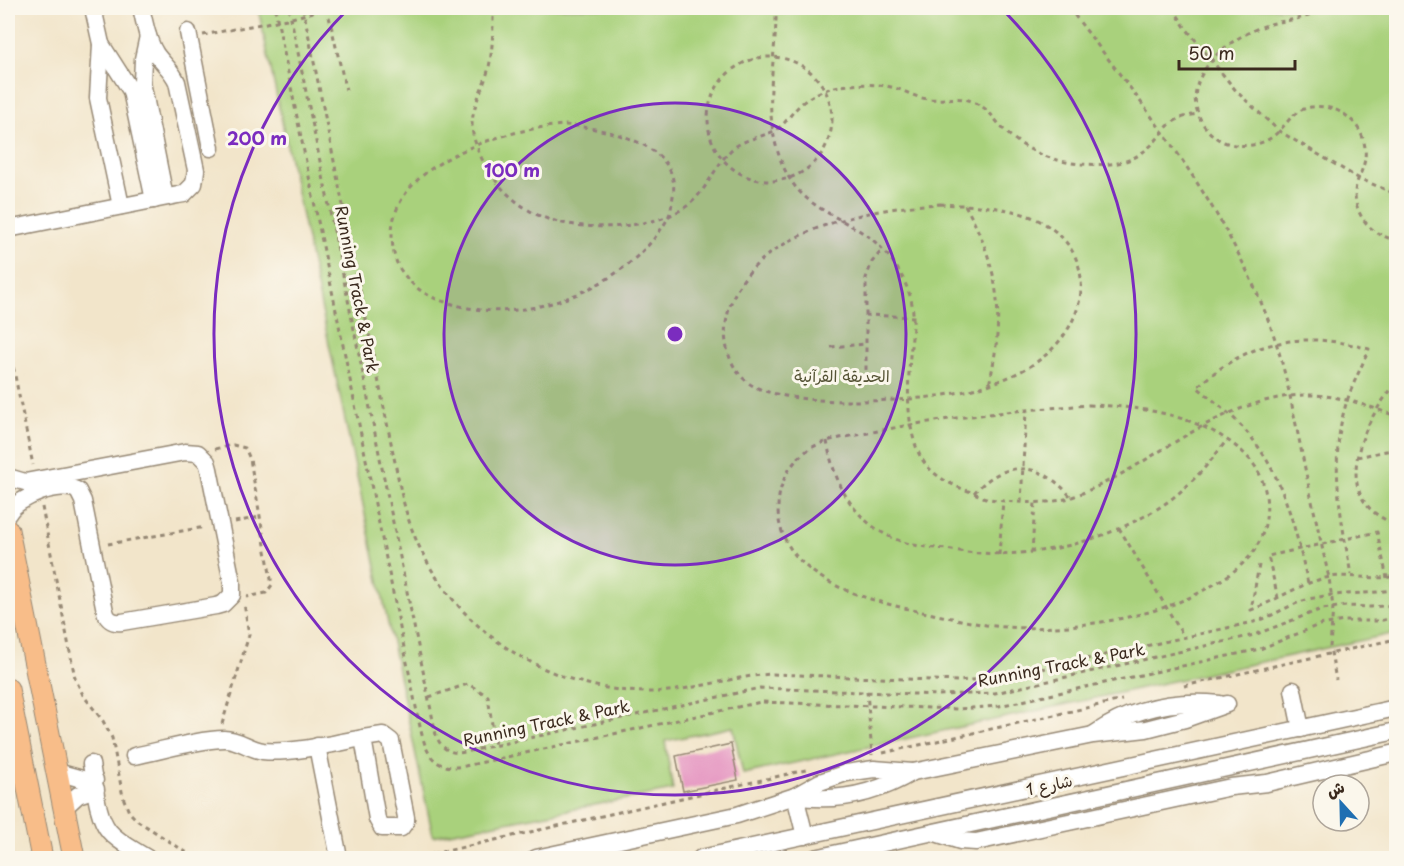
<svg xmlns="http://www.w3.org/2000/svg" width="1404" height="866" font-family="'Playpen Sans','Playpen Sans Arabic',sans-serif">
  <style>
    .green { fill: #a9d17c; stroke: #727e4d; stroke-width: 1.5 }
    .building { fill: #e69ac3 }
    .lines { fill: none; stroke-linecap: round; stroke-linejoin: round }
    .minor-casing { stroke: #968874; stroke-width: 19 }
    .major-casing { stroke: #968874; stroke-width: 23 }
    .path { stroke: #968874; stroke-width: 3; stroke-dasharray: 4.5 4.5; stroke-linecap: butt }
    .minor { stroke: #fff; stroke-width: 16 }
    .major { stroke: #f8bd89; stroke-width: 21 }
    .ring { fill: none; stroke: #7b2cbf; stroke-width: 3 }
    .labels { text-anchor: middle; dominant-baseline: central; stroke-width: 6; stroke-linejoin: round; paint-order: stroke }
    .street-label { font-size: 16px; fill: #3b2a1e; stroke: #fbf7ec }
    .park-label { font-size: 16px; fill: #565436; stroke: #fbf7ec }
    .centre { fill: #7b2cbf; stroke: #fbf7ec; stroke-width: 3 }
    .ring-label { font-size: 18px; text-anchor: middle; font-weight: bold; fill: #7b2cbf; stroke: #fbf7ec; stroke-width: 6; stroke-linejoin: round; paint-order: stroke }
  </style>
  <rect width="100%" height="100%" fill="#fbf7ec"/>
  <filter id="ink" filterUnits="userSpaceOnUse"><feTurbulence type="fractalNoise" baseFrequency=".0167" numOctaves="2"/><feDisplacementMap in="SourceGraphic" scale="12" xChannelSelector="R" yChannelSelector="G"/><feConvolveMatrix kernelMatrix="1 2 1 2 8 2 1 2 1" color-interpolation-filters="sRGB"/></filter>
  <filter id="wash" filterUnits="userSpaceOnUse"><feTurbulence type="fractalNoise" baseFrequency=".008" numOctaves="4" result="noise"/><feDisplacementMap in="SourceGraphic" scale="24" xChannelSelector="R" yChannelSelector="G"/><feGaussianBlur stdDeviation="1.35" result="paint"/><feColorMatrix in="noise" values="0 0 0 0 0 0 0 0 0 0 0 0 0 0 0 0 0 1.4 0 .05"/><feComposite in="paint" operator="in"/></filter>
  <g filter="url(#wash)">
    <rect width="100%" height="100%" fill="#f2e5ca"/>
    <polygon class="green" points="258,8 1396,8 1396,633 743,774 733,727 665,741 673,790 433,836"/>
    <g id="blocks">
      <polygon class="building" points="731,744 738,780 683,791 676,756"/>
    </g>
  </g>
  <g filter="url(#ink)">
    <use href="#blocks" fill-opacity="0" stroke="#968874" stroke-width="1.5"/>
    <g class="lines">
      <defs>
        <g id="minor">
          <polyline points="93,8 101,44 98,98 121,206"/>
          <polyline points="188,32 211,148"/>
          <polyline points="148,36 143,59 142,82 165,197"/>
          <polyline points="101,44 131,91 154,200"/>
          <path d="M8,229L178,195L184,194L194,184L196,170L177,82C172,70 163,64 156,54C147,41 145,23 141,8"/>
          <path d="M8,477L25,482L185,452L198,453L207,462L209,469L232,582V595L223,604L216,606L122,622C112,623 107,619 105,611L83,501L78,491C62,480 17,497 8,514"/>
          <polyline points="1293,690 1301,729"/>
          <path d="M1094,734C1132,708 1174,699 1220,704"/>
          <polygon points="383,735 391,741 406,817 406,821 401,828 382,828 377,819 363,738"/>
          <polyline points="317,746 339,858"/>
          <path d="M134,756C160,751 199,739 224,739C239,739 249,749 263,751C290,754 336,743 363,738"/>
          <path d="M91,764C95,784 96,815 109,831C119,843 135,850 147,858"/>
          <polyline points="57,772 82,779 95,780"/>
          <path d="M795,796C838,803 876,794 913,772L1093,735L1146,729L1185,719L1227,704"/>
          <polyline points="795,796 805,836"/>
          <polyline points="64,808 78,795 96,789"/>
          <polyline points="935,833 960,841 976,842 1231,787 1267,783 1396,753"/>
          <polyline points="536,858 737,815 795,796 820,782 846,773 874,769 913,772"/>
          <polyline points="701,858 1396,708"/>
          <polyline points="815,858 1396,731"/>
        </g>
        <g id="major">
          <polyline points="8,530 74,858"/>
          <polyline points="8,689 42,858"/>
        </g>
      </defs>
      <use href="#minor" class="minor-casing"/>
      <use href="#major" class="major-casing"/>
      <g class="path">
        <path d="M275,8L419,722C425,750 431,772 465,766L761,702L958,709L999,706L1260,649L1319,625L1345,621H1379L1396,617"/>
        <path d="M289,8L436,735C441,749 451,755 465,752L760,688L939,695L995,693L1254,635L1322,609L1346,606L1371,607L1396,605"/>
        <path d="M303,8L401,492C406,513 412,533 422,552C465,639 559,694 656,692C695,690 733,676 773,674L958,681L995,678L1014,675L1254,622C1275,616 1292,602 1314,598C1341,592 1369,595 1396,589"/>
        <polyline points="327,8 346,90"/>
        <path d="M493,8C493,28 493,47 489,67C484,88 468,112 473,134C481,169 507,201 540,216C578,233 660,231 692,202C708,187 716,165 731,150C745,137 766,138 780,127C787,121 791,114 797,108C808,96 825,88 840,86C858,84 877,83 895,88C906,91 916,98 928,99C948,101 961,93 981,106C991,112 996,122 1005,131C1024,150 1053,162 1081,164C1103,165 1125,166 1143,152C1167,135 1161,119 1198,114"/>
        <path d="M776,8C777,48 766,92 773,131C776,151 785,177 800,192C819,212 847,221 869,237C887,251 900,269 908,290C917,312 912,334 910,356C908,385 906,421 917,449C926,473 948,484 971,492C977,494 984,498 990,499C1013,503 1050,505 1072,497C1139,473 1190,422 1261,402C1315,387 1346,398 1396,416"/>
        <path d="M1069,8C1144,106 1221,200 1267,317C1283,357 1291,401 1300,444C1309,489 1319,533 1329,578L1333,607L1330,647L1336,680"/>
        <polyline points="1173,8 1185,27 1237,92 1279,131 1358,178 1396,194"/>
        <path d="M1326,8C1311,17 1297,19 1279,22C1250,28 1217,47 1202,74C1195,86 1193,100 1198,113C1202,126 1212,137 1224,142C1243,149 1265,146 1279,131C1290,120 1293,111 1311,107C1324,105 1339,109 1349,118C1363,129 1369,150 1363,167C1360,176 1355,184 1355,193C1355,217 1373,236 1396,240"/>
        <polyline points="203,35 292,18 327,8"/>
        <circle cx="770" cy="119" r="62"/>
        <path d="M565,125C604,128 682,143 673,196C672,203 671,212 668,218C632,283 535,324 464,307C435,300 417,294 400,269C394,259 392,246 392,234C392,162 507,128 565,125Z"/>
        <path d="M940,204C974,206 1007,205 1038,220C1107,256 1086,335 1027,368C973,398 907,401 846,401C821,401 763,398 745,380C728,365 722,339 727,318C742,233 868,207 940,204Z"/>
        <path d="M965,205C1000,268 1005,315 989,385"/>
        <polyline points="865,315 915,317"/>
        <polyline points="8,341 33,465"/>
        <polyline points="831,347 866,344"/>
        <polyline points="866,379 866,278 872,262 883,249"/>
        <path d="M1396,384C1361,422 1327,501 1396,524"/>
        <path d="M1089,405C1126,406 1164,410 1199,425C1220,433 1247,451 1258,471C1272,497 1269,532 1251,555C1239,569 1221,581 1204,590C1151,621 1047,634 986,625C963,621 940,615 917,611C873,601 809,586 786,541C769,509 780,467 811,448C828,438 849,437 868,433C940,418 1015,410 1089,405Z"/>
        <polyline points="1396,425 1394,438 1396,454"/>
        <path d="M827,441C835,491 861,533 914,545C924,547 935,548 946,549C1015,561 1081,550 1143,517C1178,499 1203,472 1226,441"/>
        <polyline points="215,449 233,445 245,448 250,459 272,585 266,593 247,597"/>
        <polyline points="1357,457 1396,449"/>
        <path d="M974,493C1005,458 1042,462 1071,497"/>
        <polyline points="1021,502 1026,411"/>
        <polyline points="42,507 75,678 83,695 103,721 112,738 123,797 129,812 138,821 195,858"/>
        <polyline points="235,522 260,517"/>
        <polyline points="1119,528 1184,637"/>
        <polyline points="108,544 205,527"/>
        <polyline points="1032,553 1035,502"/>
        <polyline points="999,555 1003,500"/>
        <path d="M1259,565L1251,610C1278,600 1302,582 1330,577C1352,574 1375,581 1396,576"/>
        <path d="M1308,583C1295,528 1284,474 1245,430C1231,414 1214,401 1197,387C1249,340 1302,330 1369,349C1362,366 1353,383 1347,401C1328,458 1341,517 1351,575"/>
        <polyline points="1278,598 1268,556 1377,532 1387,578"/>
        <polyline points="1184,686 1396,639"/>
        <polyline points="867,691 872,755"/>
        <polyline points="429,697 468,684 488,696 495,746"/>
        <polyline points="222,724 249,635 244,603"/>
        <polyline points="883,753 1122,700"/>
        <polyline points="415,858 806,770"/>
      </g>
      <use href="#minor" class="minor"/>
      <use href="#major" class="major"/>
    </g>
  </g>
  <circle cx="675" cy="334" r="231" fill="#7b2cbf" fill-opacity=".12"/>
  <g class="ring">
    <circle cx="675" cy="334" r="231"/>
    <path d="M1001 8A461 461 0 1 1 349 8"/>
  </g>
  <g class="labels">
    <g class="street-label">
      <text transform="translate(358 289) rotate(79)">Running Track &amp; Park</text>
      <text transform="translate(1061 664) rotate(-11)">Running Track &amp; Park</text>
      <text transform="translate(546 722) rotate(-12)">Running Track &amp; Park</text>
      <text transform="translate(1049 784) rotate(-12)">شارع 1</text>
    </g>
    <g class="park-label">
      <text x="842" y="375">الحديقة القرآنية</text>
    </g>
  </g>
  <circle cx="675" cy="334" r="9" class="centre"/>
  <g class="ring-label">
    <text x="257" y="145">200 m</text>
    <text x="512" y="177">100 m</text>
  </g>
  <rect width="1404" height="866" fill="none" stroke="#fbf7ec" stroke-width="30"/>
  <g transform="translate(1341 803) rotate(338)"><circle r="28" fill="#fbf7ec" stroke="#aea59a" stroke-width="1.5"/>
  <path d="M0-4.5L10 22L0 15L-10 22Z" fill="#1f6fb2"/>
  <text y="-9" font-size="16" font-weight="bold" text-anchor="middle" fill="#3b2a1e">ش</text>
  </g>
  <path d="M1179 60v9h116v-9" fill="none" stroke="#3b2a1e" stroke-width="3"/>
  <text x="1188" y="60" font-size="18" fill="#3b2a1e" stroke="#fbf7ec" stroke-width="4.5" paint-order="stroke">50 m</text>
</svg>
